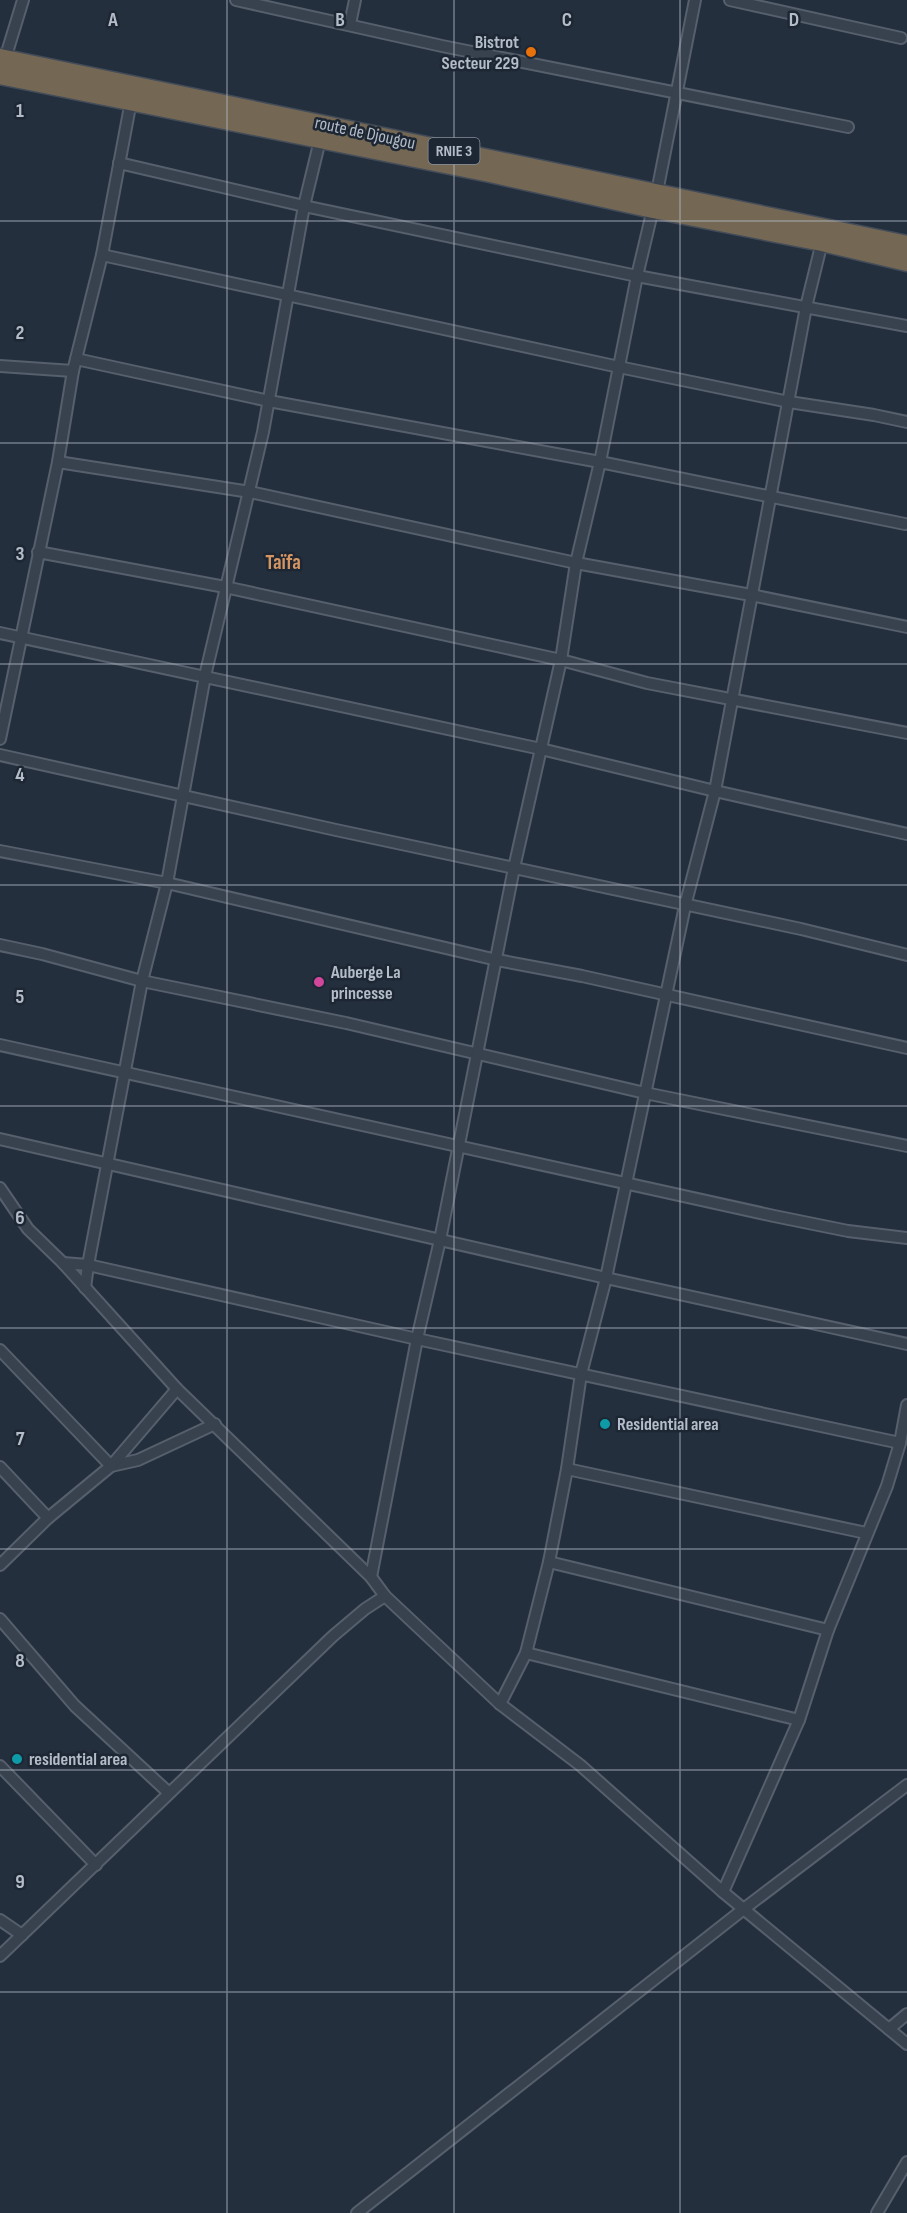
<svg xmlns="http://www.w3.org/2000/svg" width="907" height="2213" font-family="'Sofia Sans Condensed',sans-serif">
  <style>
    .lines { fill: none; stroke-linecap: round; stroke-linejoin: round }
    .street-casing { stroke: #565f6c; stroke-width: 14 }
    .highway-casing { stroke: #434c59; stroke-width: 21 }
    .street { stroke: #38414e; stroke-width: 10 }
    .highway { stroke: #746855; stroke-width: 18 }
    .grid { fill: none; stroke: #b4bcc9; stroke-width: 1.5; stroke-opacity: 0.55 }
    .food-dot { fill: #e8710a; stroke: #1d2633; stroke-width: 2 }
    .hotel-dot { fill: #d1479c; stroke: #1d2633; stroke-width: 2 }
    .culture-dot { fill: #0f9aa8; stroke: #1d2633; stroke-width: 2 }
    .labels { text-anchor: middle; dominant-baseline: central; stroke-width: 5; stroke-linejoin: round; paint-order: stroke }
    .shield { fill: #1d2633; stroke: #878f9c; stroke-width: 1.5 }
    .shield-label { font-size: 16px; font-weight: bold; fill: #b4bcc9 }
    .poi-label { font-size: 18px; font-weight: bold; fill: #b4bcc9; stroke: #1d2633; text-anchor: start }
    .street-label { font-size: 18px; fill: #b4bcc9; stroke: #1d2633 }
    .quarter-label { font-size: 21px; font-weight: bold; fill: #d59563; stroke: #1d2633 }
    .grid-label { font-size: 20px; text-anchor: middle; font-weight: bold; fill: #b4bcc9; stroke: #1d2633; stroke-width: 5; stroke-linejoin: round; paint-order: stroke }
  </style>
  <rect width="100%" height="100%" fill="#242f3e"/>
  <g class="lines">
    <defs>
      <g id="street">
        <polyline points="236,0 442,46 848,127"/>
        <polyline points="730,0 901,38"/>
        <polyline points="350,24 355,0"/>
        <polyline points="5,59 23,0"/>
        <polyline points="119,163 304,206 637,276 907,326"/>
        <polyline points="102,255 619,367 789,402 874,415 907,422"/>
        <polyline points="76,359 269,401 600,462 905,524"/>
        <polyline points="0,366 73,371"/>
        <polyline points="58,462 250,492 576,563 751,595 907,627"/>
        <polyline points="38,552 225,587 561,660 647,683 907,733"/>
        <polyline points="0,633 541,749 715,791 907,834"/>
        <polyline points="0,739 58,462 73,371 102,255 131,101"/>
        <polyline points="0,755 336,830 801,929 907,955"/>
        <polyline points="0,851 167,883 497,960 582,976 907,1048"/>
        <polyline points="0,945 42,954 142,981 346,1023 645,1093 907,1146"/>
        <polyline points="0,1045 774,1216 848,1231 907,1238"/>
        <polyline points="0,1139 606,1278 907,1344"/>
        <polyline points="0,1188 28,1229 63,1263 177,1389 371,1577 385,1596 500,1704 580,1765 723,1892 907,2044"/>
        <polyline points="63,1263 88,1265 417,1339 900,1443"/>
        <polyline points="85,1288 88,1265 142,981 167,883 205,676 263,432 304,206 321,136"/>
        <polyline points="0,1350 111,1466 138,1460 215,1424"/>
        <polyline points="0,1467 48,1518"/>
        <polyline points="567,1469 866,1533"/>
        <polyline points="549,1562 828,1630"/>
        <polyline points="0,1565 48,1518 111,1466 177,1389"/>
        <polyline points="371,1577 417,1339 440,1240 514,868 561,660 576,563 600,462 637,276 657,192 695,0"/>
        <polyline points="0,1619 75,1706 169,1793"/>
        <polyline points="526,1653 799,1720"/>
        <polyline points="500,1704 526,1653 549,1562 567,1469 581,1374 606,1278 685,906 715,791 806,307 822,242"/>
        <polyline points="0,1766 96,1865"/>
        <polyline points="723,1892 799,1720 828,1630 887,1486 900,1443 907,1405"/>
        <polyline points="0,1920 22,1935"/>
        <polyline points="0,1956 333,1636 365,1609 385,1596"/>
        <polyline points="889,2029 907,2014"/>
        <polyline points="357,2213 745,1908 907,1785"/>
        <polyline points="877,2213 907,2162"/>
      </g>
      <g id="highway">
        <polyline points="0,58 907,245"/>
        <polyline points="0,75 490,173 653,209 822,242 907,262"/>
      </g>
    </defs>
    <use href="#street" class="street-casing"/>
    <use href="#highway" class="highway-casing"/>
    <use href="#street" class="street"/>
    <use href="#highway" class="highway"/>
  </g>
  <path class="grid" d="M227,0V2213M454,0V2213M680,0V2213M0,221H907M0,443H907M0,664H907M0,885H907M0,1106H907M0,1328H907M0,1549H907M0,1770H907M0,1992H907"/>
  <circle class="food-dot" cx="531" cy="52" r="6"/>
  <circle class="hotel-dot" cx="319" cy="982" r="6"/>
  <g class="culture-dot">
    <circle cx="605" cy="1424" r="6"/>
    <circle cx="17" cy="1759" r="6"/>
  </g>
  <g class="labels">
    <rect class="shield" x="428.5" y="138" width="51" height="26" rx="4.5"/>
    <g class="shield-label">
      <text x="454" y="151">RNIE 3</text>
    </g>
    <g class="poi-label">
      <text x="519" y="42" text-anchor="end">Bistrot<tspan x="519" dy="21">Secteur 229</tspan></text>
      <text x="331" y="972">Auberge La<tspan x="331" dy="21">princesse</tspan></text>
      <text x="617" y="1424">Residential area</text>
      <text x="29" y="1759">residential area</text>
    </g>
    <g class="street-label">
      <text transform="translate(365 133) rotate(12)">route de Djougou</text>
    </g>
    <g class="quarter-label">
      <text x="283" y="562">Taïfa</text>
    </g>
  </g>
  <g class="grid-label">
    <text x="113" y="26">A</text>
    <text x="340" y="26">B</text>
    <text x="567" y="26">C</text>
    <text x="794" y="26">D</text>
    <text x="20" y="117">1</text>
    <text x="20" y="339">2</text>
    <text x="20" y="560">3</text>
    <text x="20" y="781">4</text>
    <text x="20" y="1003">5</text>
    <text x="20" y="1224">6</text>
    <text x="20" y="1445">7</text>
    <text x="20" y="1667">8</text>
    <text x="20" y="1888">9</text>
  </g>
</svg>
